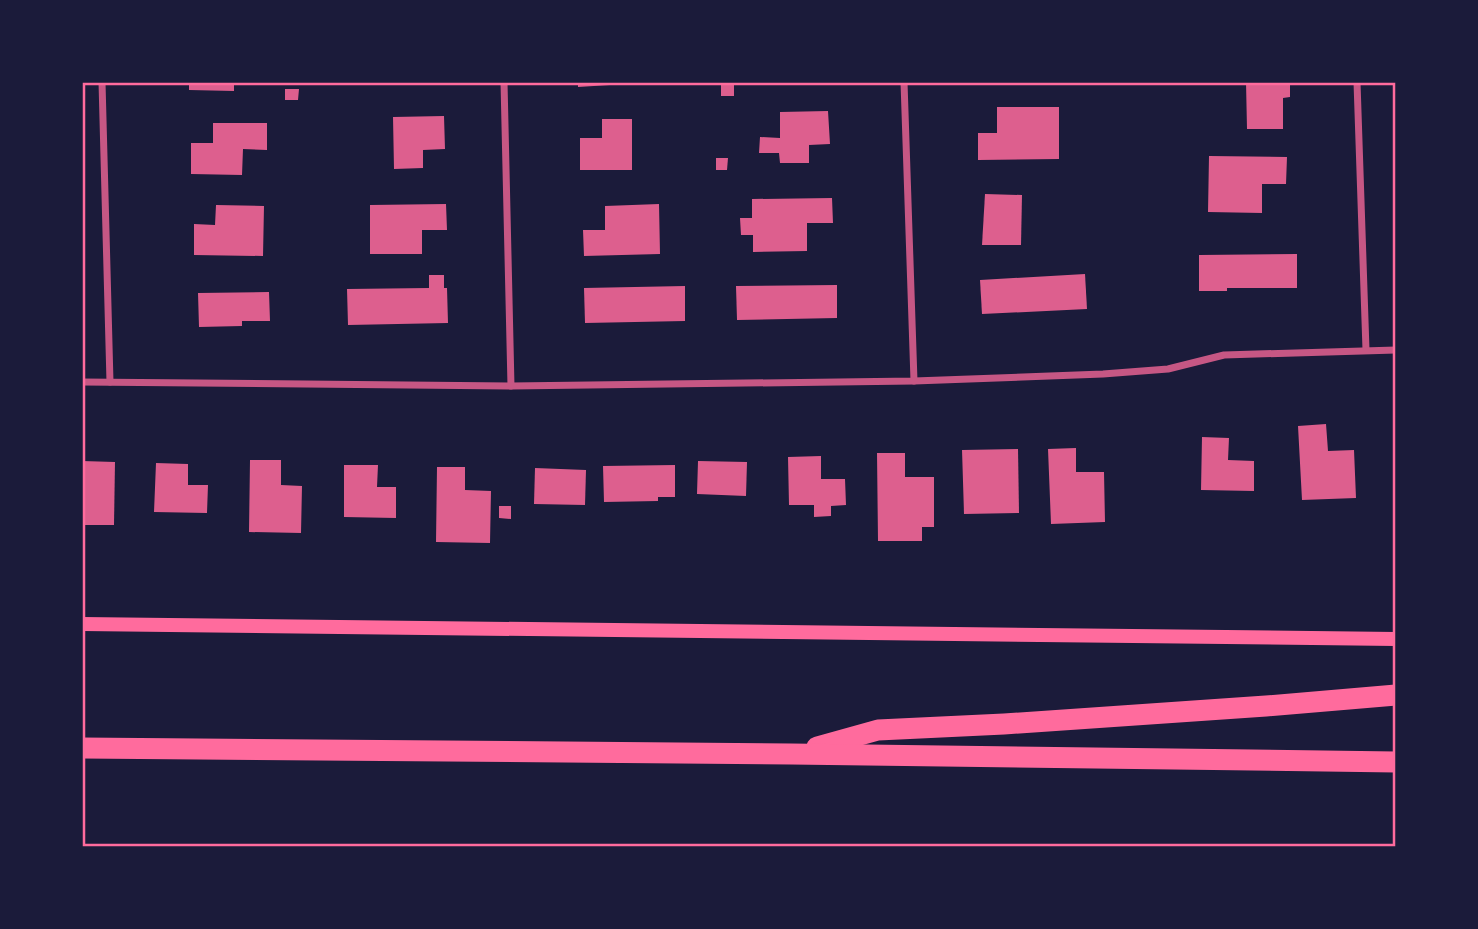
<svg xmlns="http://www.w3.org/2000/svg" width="1478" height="929" font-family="'Fira Sans',sans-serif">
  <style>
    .building { fill: #dd5f8e }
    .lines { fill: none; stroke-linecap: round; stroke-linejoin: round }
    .minor { stroke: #c65784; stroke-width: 7 }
    .secondary { stroke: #ff6b9d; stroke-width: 14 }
    .motorway { stroke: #ff6b9d; stroke-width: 21 }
    .neatline { fill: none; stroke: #ff6b9d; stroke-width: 2.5 }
  </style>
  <rect width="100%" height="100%" fill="#1b1b3a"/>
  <g class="building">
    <polygon points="181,82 234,82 234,91 189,90 189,85 181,85"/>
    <rect x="371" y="82" width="49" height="3"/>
    <polygon points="578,82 626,82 626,84 578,87"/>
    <rect x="721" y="82" width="13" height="14"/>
    <polygon points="1246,82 1290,82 1290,97 1283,98 1283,129 1247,129"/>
    <polygon points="285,89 299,89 298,100 285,100"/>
    <polygon points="997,107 1059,107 1059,159 978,160 978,133 997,133"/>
    <polygon points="828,111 830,144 809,145 809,163 780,163 779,153 759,153 760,137 780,138 780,112"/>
    <polygon points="444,116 445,149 423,150 423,168 394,169 393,117"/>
    <polygon points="602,119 632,119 632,170 580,170 580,138 602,138"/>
    <polygon points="213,123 267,123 267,150 243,149 242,175 191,174 191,143 213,143"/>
    <polygon points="1209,156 1287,157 1286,184 1262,184 1262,213 1208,212"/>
    <polygon points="716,158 728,158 727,170 716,170"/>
    <polygon points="985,194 1022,195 1021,245 982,245"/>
    <polygon points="832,198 833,223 807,223 807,251 753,252 753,235 741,235 740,218 752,218 752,199"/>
    <polygon points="446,204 447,230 422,230 422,254 370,254 370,205"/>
    <polygon points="659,204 660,254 584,256 583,230 605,230 605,206"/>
    <polygon points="216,205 264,206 263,256 194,255 194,224 215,225"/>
    <polygon points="1297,254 1297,288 1227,288 1227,291 1199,291 1199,255"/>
    <polygon points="1085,274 1087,309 982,314 980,280"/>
    <polygon points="429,275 444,275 444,288 447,288 448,323 348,325 347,289 429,288"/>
    <polygon points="837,285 837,318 737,320 736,286"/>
    <polygon points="685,286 685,321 585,323 584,288"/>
    <polygon points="269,292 270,321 242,321 242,326 199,327 198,293"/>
    <polygon points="1326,424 1328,451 1354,450 1356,498 1302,500 1298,426"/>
    <polygon points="1202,437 1229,438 1228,460 1254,461 1254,491 1201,490"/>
    <polygon points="1076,448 1076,472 1104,472 1105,522 1051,524 1048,449"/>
    <polygon points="1018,449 1019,513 964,514 962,450"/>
    <polygon points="877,453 905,453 905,477 934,477 934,527 922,527 922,541 878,541"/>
    <polygon points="821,456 821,479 845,479 846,505 831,506 831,516 814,517 814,505 789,505 788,457"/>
    <polygon points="250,460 281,460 281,485 302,486 301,533 249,532"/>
    <polygon points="82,461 115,462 114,525 82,525"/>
    <polygon points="698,461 747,462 746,496 697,494"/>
    <polygon points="156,463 188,464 188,485 208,485 207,513 154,512"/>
    <polygon points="344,465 378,465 377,487 396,487 396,518 344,517"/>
    <polygon points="675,465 675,497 658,497 658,501 604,502 603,466"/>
    <polygon points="437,467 465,467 465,490 491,491 490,543 436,542"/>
    <polygon points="535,468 586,470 585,505 534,504"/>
    <polygon points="499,506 511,506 511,519 499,518"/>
  </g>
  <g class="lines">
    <g class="minor">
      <polyline points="102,82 110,382"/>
      <polyline points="504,82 511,386"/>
      <polyline points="904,82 914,381"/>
      <polyline points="1357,82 1366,350"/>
      <polyline points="82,382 511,386 914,381 1103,374 1168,369 1224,355 1396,350"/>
    </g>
    <polyline class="secondary" points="82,624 1396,639"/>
    <g class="motorway">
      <polyline points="817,747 878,730 1004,724 1266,706 1396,695"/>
      <polyline points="82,748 791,754 1396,762"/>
    </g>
  </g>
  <rect width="1478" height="929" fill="none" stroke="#1b1b3a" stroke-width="168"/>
  <rect x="84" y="84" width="1310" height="761" class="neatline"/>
</svg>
